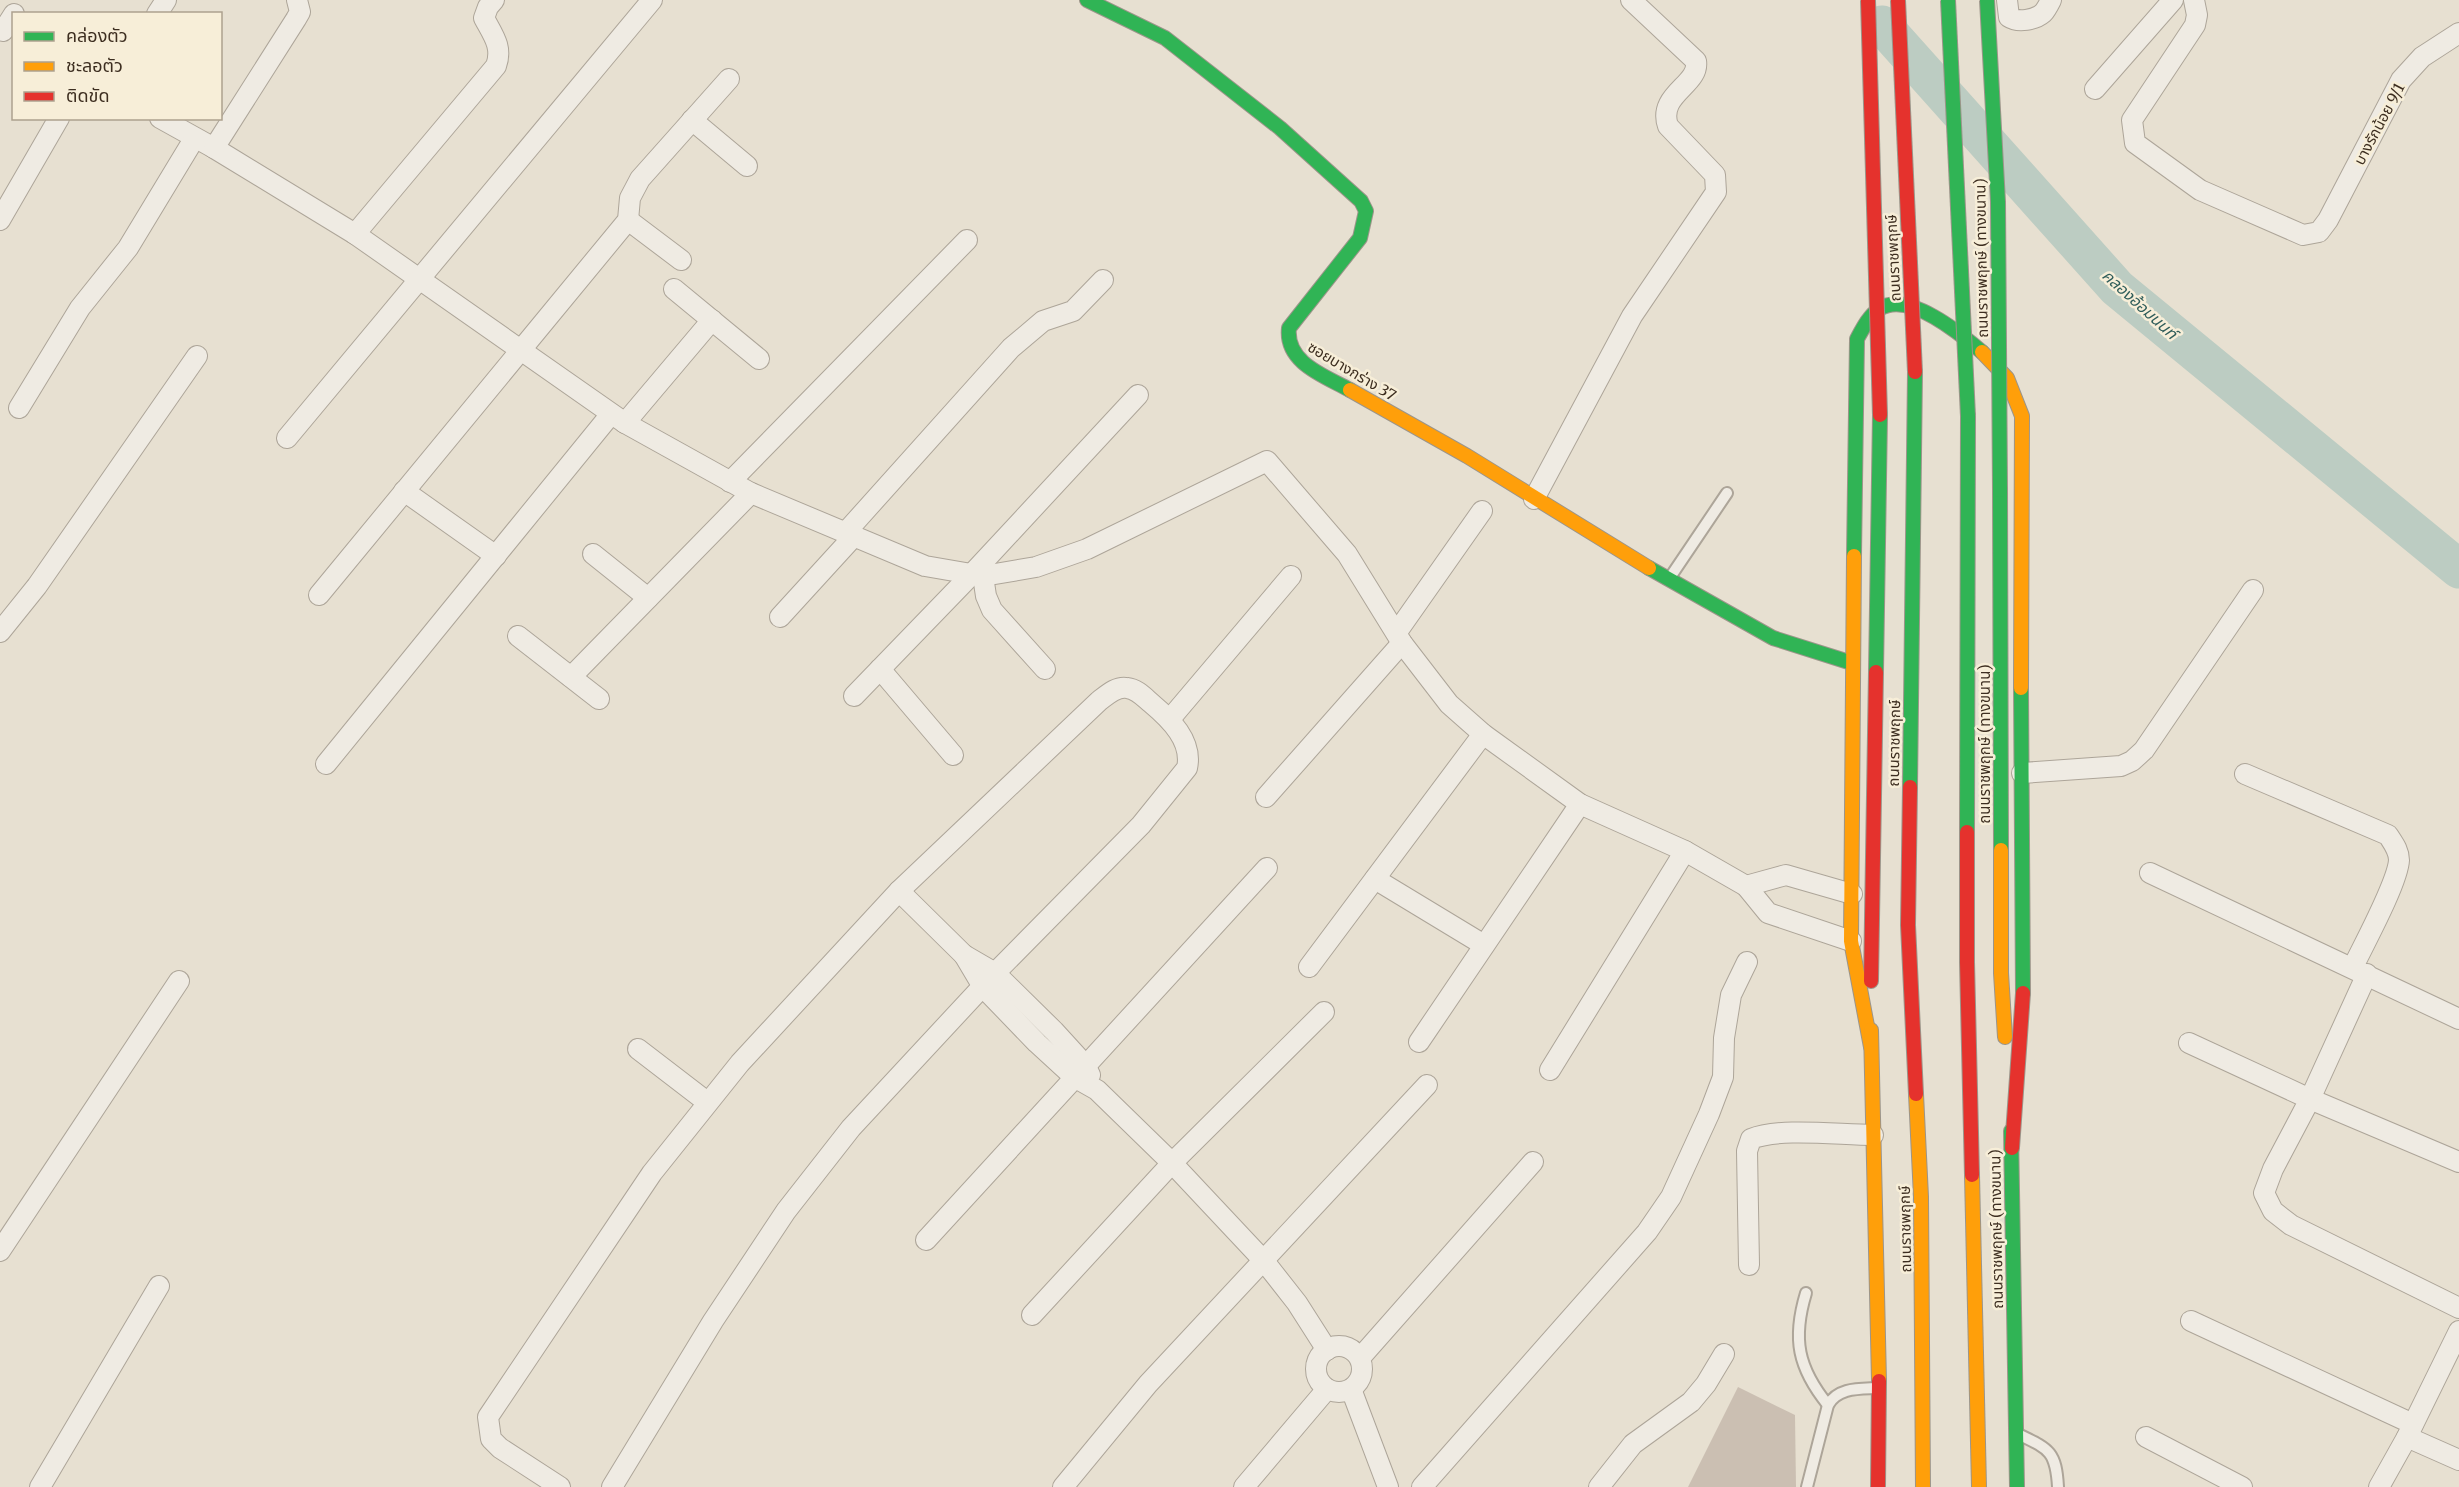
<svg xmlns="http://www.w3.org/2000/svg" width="2459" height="1487" font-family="Merriweather,'Noto Sans Thai',serif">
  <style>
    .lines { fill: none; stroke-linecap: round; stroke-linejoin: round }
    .river { stroke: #bcccc2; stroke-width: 39 }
    .building { fill: #cbbfb2 }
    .lane-casing { stroke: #ada599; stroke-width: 14 }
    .street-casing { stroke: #ada599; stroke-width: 22 }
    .fast-casing { stroke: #9c958a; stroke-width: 16 }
    .slow-casing { stroke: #9c958a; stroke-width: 16 }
    .jam-casing { stroke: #9c958a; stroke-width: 16 }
    .lane { stroke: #efebe3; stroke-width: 10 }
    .street { stroke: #efebe3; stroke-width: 20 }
    .fast { stroke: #30b455; stroke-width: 14 }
    .slow { stroke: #ff9f0a; stroke-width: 14 }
    .jam { stroke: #e5322d; stroke-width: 14 }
    .fast-bridge-casing { stroke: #9c958a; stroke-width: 16; stroke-linecap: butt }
    .jam-bridge-casing { stroke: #9c958a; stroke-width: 16; stroke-linecap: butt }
    .fast-bridge { stroke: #30b455; stroke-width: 14 }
    .jam-bridge { stroke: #e5322d; stroke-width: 14 }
    .labels { text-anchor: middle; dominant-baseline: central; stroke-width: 5; stroke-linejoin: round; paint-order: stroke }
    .street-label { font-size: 15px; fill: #3d2e20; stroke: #f7eed8 }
    .water-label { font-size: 16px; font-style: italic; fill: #2f5d5a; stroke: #f7eed8 }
  </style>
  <rect width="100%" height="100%" fill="#e7e0d1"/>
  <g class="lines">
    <polyline class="river" points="1882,25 2117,288 2459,569"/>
  </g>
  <polygon class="building" points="1738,1387 1795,1415 1796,1487 1688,1487"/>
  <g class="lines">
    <defs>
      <g id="lane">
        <polyline points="1669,579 1727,493"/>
        <path d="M1806,1293C1792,1339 1798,1368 1828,1405"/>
        <path d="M2018,1434C2049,1449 2056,1451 2058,1487"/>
        <path d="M1807,1487L1828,1405C1838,1387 1860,1389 1878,1388"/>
      </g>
      <g id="street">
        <path d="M2007,0L2009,17C2018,23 2035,20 2043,13C2046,10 2049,4 2051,0"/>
        <polyline points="2194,0 2197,15 2195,25 2132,120 2135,143 2200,190 2303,235 2319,232 2328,220 2401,80 2422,57 2459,33"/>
        <polyline points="157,14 166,0"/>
        <polyline points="3,31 14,14"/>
        <polyline points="2095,89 2173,0"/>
        <polyline points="160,118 214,148 355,234 625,423 751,493 925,566 983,576 1036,567 1087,549 1267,461 1347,554 1402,643 1449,704 1483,734 1580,804 1685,851 1746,886 1768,913 1851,941"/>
        <polyline points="692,120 747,166"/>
        <polyline points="214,148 296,19 300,12 297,0"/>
        <polyline points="0,220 59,118"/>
        <polyline points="628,220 681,260"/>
        <path d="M355,234L496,66C503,47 493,35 484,18L488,7L494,0"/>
        <polyline points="674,289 759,359"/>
        <polyline points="19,408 80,308 128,248 194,139"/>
        <polyline points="625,423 712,320"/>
        <polyline points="287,438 652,0"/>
        <polyline points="730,482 967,240"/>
        <polyline points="404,491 496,556"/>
        <path d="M1534,499L1632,316L1716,192L1715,175L1668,126C1657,94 1700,85 1696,61L1631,0"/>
        <polyline points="846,532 1011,348 1043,321 1073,311 1103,280"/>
        <polyline points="593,554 648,598"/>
        <polyline points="983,576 986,596 992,610 1045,669"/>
        <polyline points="319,595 628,220 630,198 640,179 729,79"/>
        <polyline points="780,617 854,536"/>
        <polyline points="0,632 37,586 197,356"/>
        <polyline points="1397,632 1482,511"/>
        <polyline points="518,636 599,699"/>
        <polyline points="880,669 953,755"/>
        <polyline points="571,677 751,493"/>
        <polyline points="854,696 971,575 1138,395"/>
        <polyline points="1170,719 1291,576"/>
        <polyline points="326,764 611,414"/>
        <polyline points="2022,773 2121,766 2132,761 2144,750 2253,590"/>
        <path d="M2245,774L2388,835C2393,843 2399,850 2399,860C2398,882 2364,944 2353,967"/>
        <polyline points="1266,797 1402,643"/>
        <polyline points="2150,873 2459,1019"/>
        <polyline points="1375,879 1484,945"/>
        <polyline points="1746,886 1786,875 1852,894"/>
        <polyline points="899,891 964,955 995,973 1054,1031 1085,1065 1090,1075"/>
        <polyline points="964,955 983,987 1037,1043 1074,1077 1097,1090 1172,1163 1264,1261 1297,1303 1327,1350"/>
        <polyline points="1309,967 1483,734"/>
        <polyline points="2367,974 2310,1099 2273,1169 2264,1193 2273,1211 2291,1225 2459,1308"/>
        <polyline points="1419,1042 1580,804"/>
        <polyline points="2189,1043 2310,1099 2459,1162"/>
        <polyline points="638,1049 707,1102"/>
        <polyline points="1550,1070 1685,851"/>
        <polyline points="926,1240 1267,868"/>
        <polyline points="0,1251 179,981"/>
        <path d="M1749,1265L1747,1151L1751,1139C1780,1127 1839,1135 1873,1135"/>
        <polyline points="1032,1315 1172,1163 1324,1012"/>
        <polyline points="2191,1321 2413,1424"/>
        <circle cx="1339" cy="1369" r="23"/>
        <polyline points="1360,1358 1533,1162"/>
        <polyline points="1351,1389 1388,1487"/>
        <polyline points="2146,1437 2242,1487"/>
        <polyline points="2407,1437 2459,1460"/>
        <polyline points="40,1487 159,1286"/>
        <path d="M560,1487L500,1448L491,1439L488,1417L652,1173L740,1063L899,891L1099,701C1107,695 1116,686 1127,688C1137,689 1144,697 1151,703C1170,719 1193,741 1187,768L1141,825L995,973L851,1128L786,1211L713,1321L612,1487"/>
        <polyline points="1063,1487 1148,1384 1427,1085"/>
        <polyline points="1244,1487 1327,1389"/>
        <polyline points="1422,1487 1647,1232 1671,1197 1709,1114 1723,1077 1724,1038 1731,995 1747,962"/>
        <polyline points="1599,1487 1633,1444 1691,1402 1706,1384 1724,1354"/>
        <polyline points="2379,1487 2407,1437 2459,1331"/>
      </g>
      <g id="fast">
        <path d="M1087,0L1165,38L1280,128L1361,201L1366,211L1360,238L1289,328C1285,363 1325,376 1350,390"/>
        <polyline points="2000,490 2001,850"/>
        <path d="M1854,556L1857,339C1863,328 1869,316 1879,309C1908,290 1961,334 1982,352"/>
        <polyline points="1649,568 1773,638 1852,663"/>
        <polyline points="1876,672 1880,415"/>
        <polyline points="2021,688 2023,993"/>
        <polyline points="1910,787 1915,372"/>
        <polyline points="1967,832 1968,416"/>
        <polyline points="2011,1131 2017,1487"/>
      </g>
      <g id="slow">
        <polyline points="1982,352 2007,378 2022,416 2021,688"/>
        <polyline points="1350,390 1467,456 1649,568"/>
        <polyline points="1854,556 1851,941 1871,1047"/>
        <polyline points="2001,850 2001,973 2005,1037"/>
        <polyline points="1871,1030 1879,1381"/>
        <polyline points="1916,1094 1921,1197 1923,1487"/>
        <polyline points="1972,1175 1979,1487"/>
      </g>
      <g id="jam">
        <polyline points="1910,787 1908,925 1916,1094"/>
        <polyline points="1967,832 1967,962 1972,1175"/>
        <polyline points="1871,981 1876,672"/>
        <polyline points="2012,1148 2023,993"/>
        <polyline points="1878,1487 1879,1381"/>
      </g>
    </defs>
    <use href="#lane" class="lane-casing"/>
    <use href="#street" class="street-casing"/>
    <use href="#fast" class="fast-casing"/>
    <use href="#slow" class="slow-casing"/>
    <use href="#jam" class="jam-casing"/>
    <use href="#lane" class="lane"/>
    <use href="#street" class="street"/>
    <use href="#fast" class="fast"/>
    <use href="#slow" class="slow"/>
    <use href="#jam" class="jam"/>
    <defs>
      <g id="fast-bridge">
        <polyline points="1948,0 1968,416"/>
        <polyline points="1987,0 1998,202 2000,490"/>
      </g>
      <g id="jam-bridge">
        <polyline points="1868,0 1880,415"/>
        <polyline points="1898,0 1915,372"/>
      </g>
    </defs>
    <use href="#fast-bridge" class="fast-bridge-casing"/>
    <use href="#jam-bridge" class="jam-bridge-casing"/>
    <use href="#fast-bridge" class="fast-bridge"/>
    <use href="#jam-bridge" class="jam-bridge"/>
  </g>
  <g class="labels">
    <g class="street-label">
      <text transform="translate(2379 124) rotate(-62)">บางรักน้อย 9/1</text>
      <text transform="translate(1893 258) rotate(-93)">ถนนราชพฤกษ์</text>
      <text transform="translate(1981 258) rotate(-91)">ถนนราชพฤกษ์ (ทางขนาน)</text>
      <text transform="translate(1352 371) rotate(31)">ซอยบางกร่าง 37</text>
      <text transform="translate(1894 743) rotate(-89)">ถนนราชพฤกษ์</text>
      <text transform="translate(1984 744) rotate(-90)">ถนนราชพฤกษ์ (ทางขนาน)</text>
      <text transform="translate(1905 1229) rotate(-91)">ถนนราชพฤกษ์</text>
      <text transform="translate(1996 1229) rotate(-91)">ถนนราชพฤกษ์ (ทางขนาน)</text>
    </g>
    <g class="water-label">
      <text transform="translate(2140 304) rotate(42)">คลองอ้อมนนท์</text>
    </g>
  </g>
  <rect x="12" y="12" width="210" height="108" fill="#f7eed8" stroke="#ada18e" stroke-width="1.5"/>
  <rect x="24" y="32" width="30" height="9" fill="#30b455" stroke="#ada18e" stroke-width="1.5"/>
  <text x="66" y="42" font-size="18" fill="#3d2e20">คล่องตัว</text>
  <rect x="24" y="62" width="30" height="9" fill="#ff9f0a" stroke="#ada18e" stroke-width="1.5"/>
  <text x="66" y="72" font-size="18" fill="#3d2e20">ชะลอตัว</text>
  <rect x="24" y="92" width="30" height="9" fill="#e5322d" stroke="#ada18e" stroke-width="1.5"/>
  <text x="66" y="102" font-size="18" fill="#3d2e20">ติดขัด</text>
</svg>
